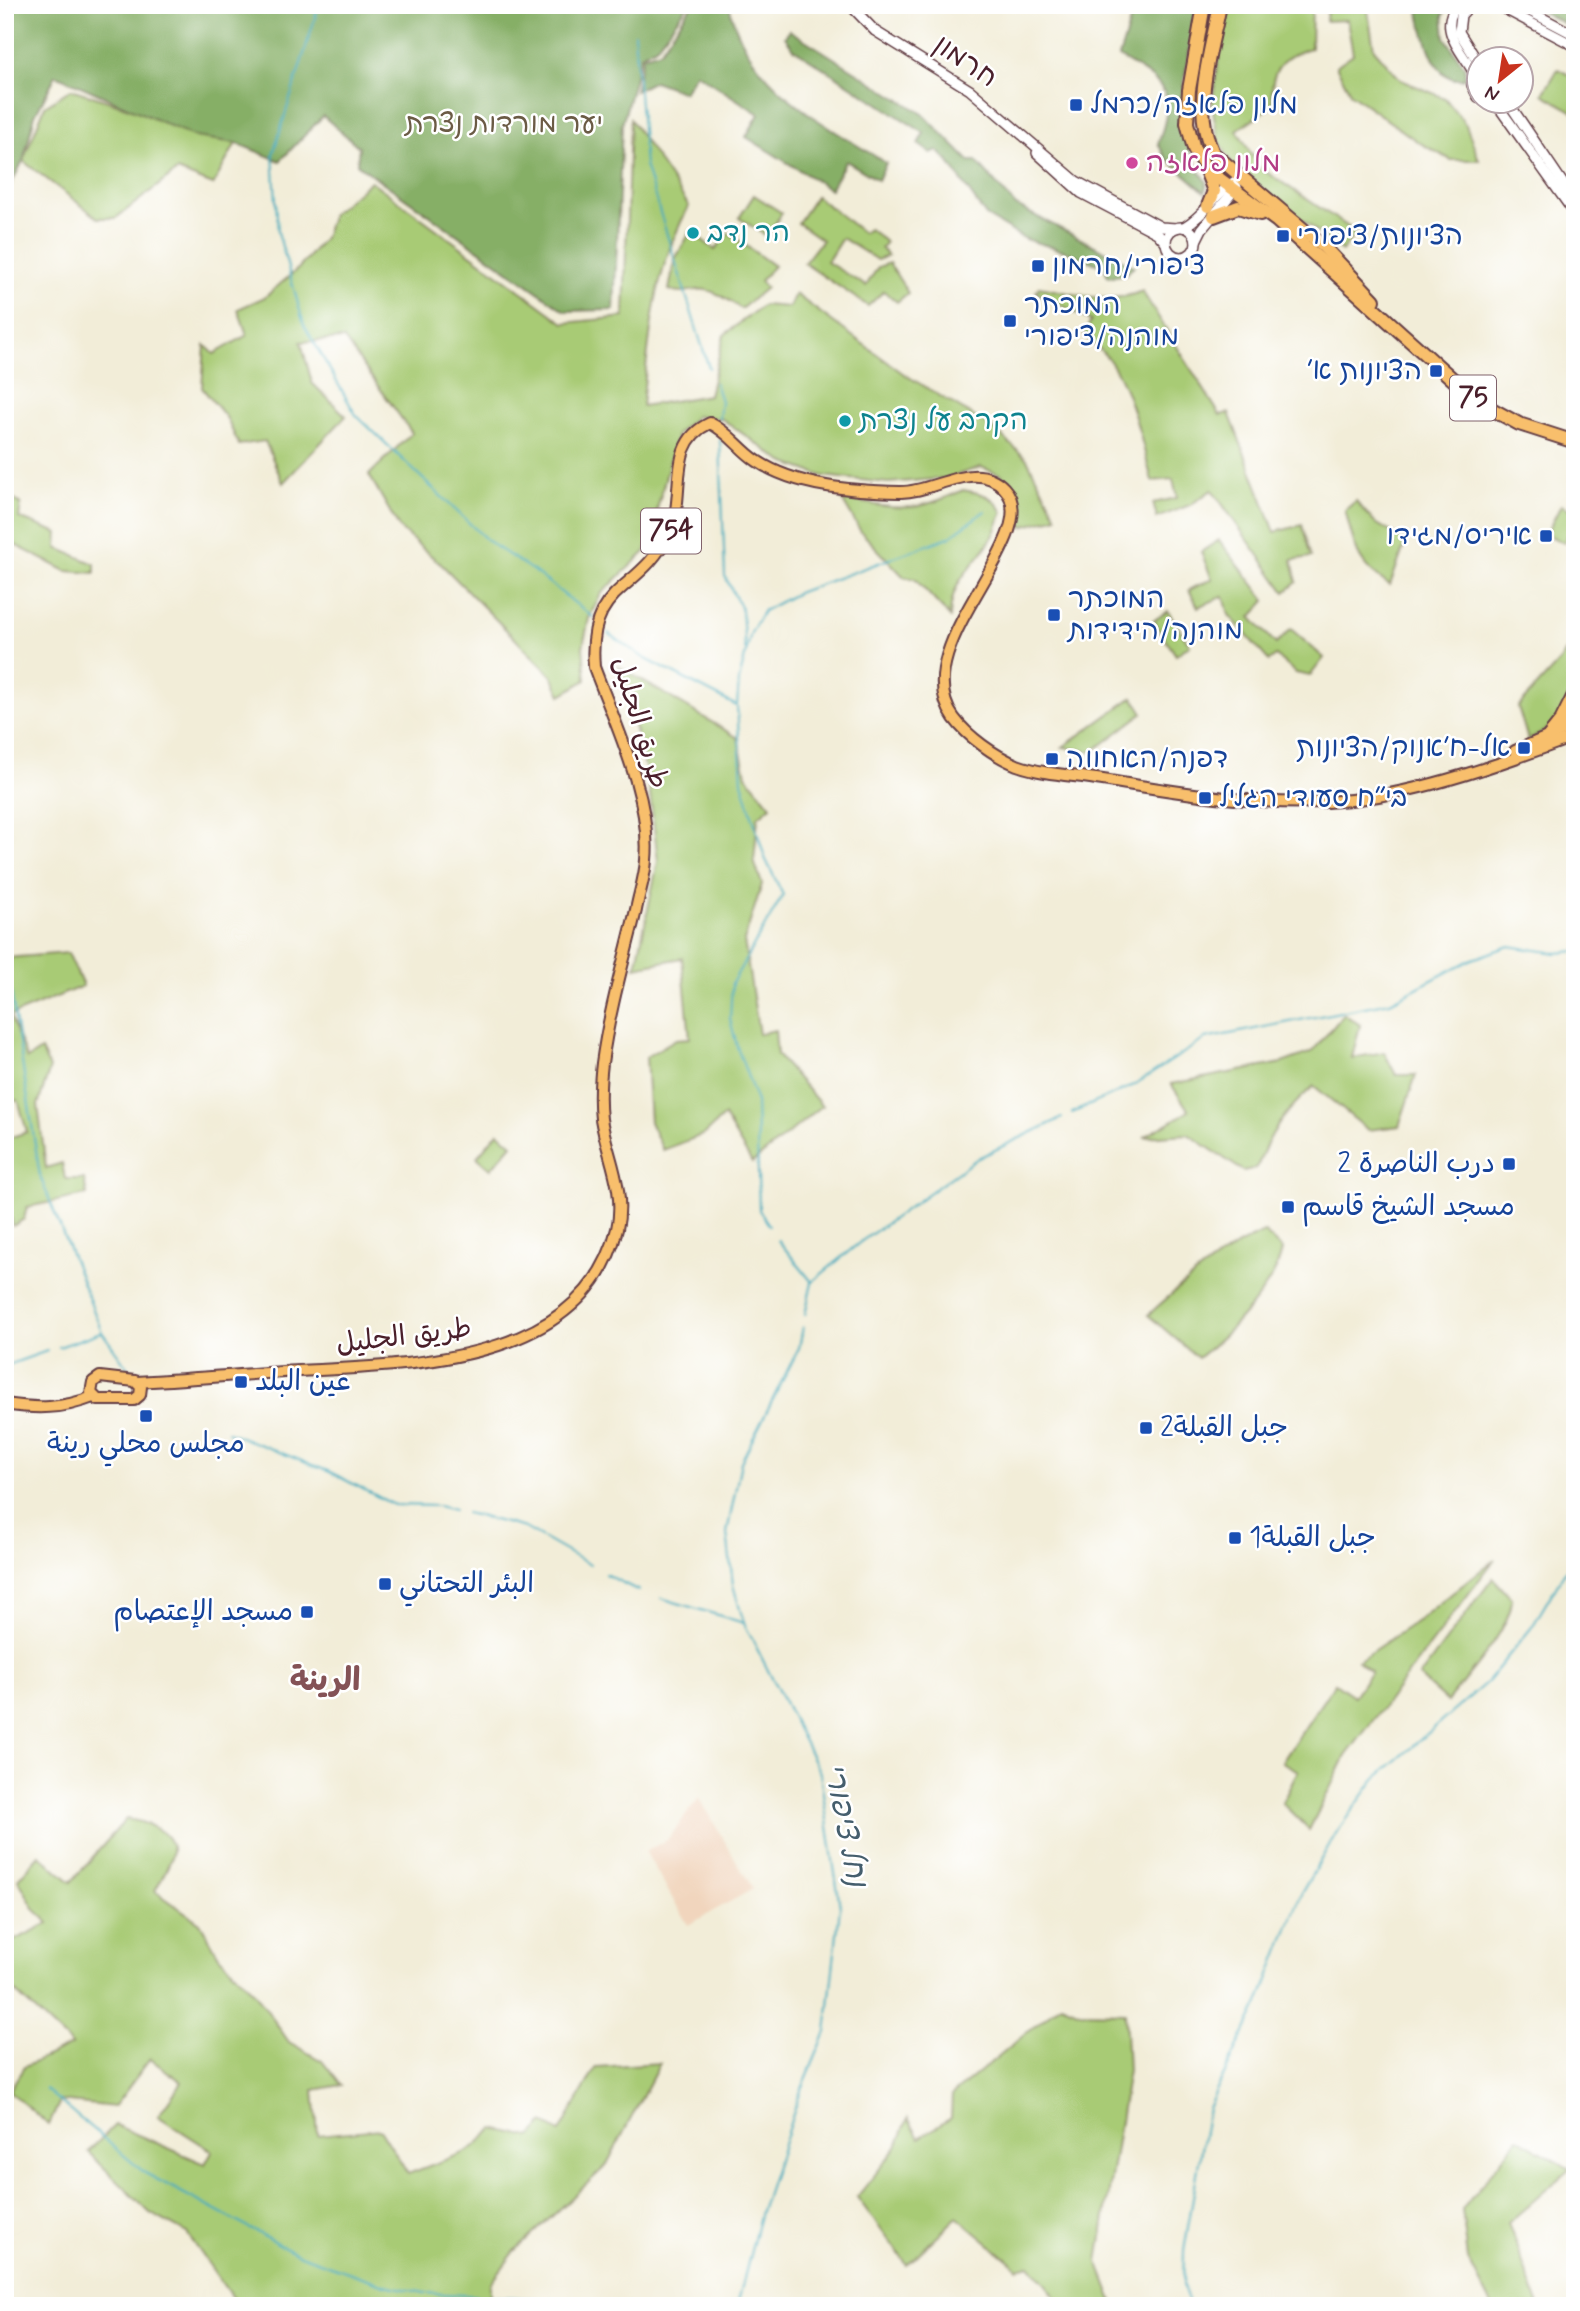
<svg xmlns="http://www.w3.org/2000/svg" width="1580" height="2311" font-family="Mynerve,'Playpen Sans Arabic','Playpen Sans Hebrew',sans-serif">
  <style>
    .built { fill: #f1d5bd }
    .green { fill: #a8cb74; stroke: #797550; stroke-width: 2 }
    .forest { fill: #86af66; stroke: #686748; stroke-width: 2 }
    .lines { fill: none; stroke-linecap: round; stroke-linejoin: round }
    .stream { stroke: #3faabe; stroke-width: 2 }
    .tertiary-casing { stroke: #633e45; stroke-width: 12 }
    .primary-casing { stroke: #633e45; stroke-width: 14 }
    .trunk-casing { stroke: #633e45; stroke-width: 16 }
    .tertiary { stroke: #fff; stroke-width: 9 }
    .primary { stroke: #f8bf6c; stroke-width: 10 }
    .trunk { stroke: #f8bf6c; stroke-width: 12 }
    .transit-dot { fill: #1a4fb4; stroke: #fff; stroke-width: 2.5 }
    .hotel-dot { fill: #d1479c; stroke: #fff; stroke-width: 2.5 }
    .culture-dot { fill: #0f9aa8; stroke: #fff; stroke-width: 2.5 }
    .labels { text-anchor: middle; dominant-baseline: central; stroke-width: 5; stroke-linejoin: round; paint-order: stroke }
    .shield { fill: #fff; stroke: #80626b; stroke-width: 2 }
    .shield-label { font-size: 26px; font-weight: bold; fill: #4a1f2b }
    .street-label { font-size: 28px; fill: #4a1f2b; stroke: #fff }
    .transit-label { font-size: 28px; fill: #164399; stroke: #fff; text-anchor: start }
    .park-label { font-size: 28px; fill: #6b5b45; stroke: #fff }
    .hotel-label { font-size: 28px; fill: #b23c85; stroke: #fff; text-anchor: start }
    .culture-label { font-size: 28px; fill: #0d838f; stroke: #fff; text-anchor: start }
    .water-label { font-size: 30px; font-style: italic; fill: #455e6d; stroke: #fff }
    .quarter-label { font-size: 32px; font-weight: bold; fill: #845256; stroke: #fff }
  </style>
  <rect width="100%" height="100%" fill="#fff"/>
  <filter id="ink" filterUnits="userSpaceOnUse"><feTurbulence type="fractalNoise" baseFrequency=".0143" numOctaves="2"/><feDisplacementMap in="SourceGraphic" scale="14" xChannelSelector="R" yChannelSelector="G"/><feConvolveMatrix kernelMatrix="1 2 1 2 8 2 1 2 1" color-interpolation-filters="sRGB"/></filter>
  <filter id="wash" filterUnits="userSpaceOnUse"><feTurbulence type="fractalNoise" baseFrequency=".00686" numOctaves="4" result="noise"/><feDisplacementMap in="SourceGraphic" scale="28" xChannelSelector="R" yChannelSelector="G"/><feGaussianBlur stdDeviation="1.57" result="paint"/><feColorMatrix in="noise" values="0 0 0 0 0 0 0 0 0 0 0 0 0 0 0 0 0 1.4 0 .05"/><feComposite in="paint" operator="in"/></filter>
  <g filter="url(#wash)">
    <rect width="100%" height="100%" fill="#f2edd8"/>
    <polygon class="built" points="699,1798 753,1889 688,1925 645,1851 667,1840"/>
    <g class="green">
      <path d="M1226,5H1312L1311,48C1280,56 1268,73 1273,105L1237,130L1259,167L1356,232L1342,251L1233,166L1218,139L1212,105Z"/>
      <polygon points="1327,5 1367,5 1374,49 1401,80 1445,98 1466,125 1479,160 1451,160 1418,142 1351,94 1336,66 1353,54 1347,20 1326,21"/>
      <polygon points="1558,69 1575,78 1575,113 1543,94"/>
      <polygon points="71,89 236,143 213,185 177,171 116,218 98,218 23,161 45,106"/>
      <path d="M630,119L689,206C653,273 650,332 642,406L709,395L724,335L763,305L789,307L795,294L904,374L993,428L1027,459L1057,517L1022,527L1015,493L1002,475L981,467L947,478L888,483L823,476L783,462L722,419L696,416L677,434L646,551L601,594L589,618L583,647L586,680L561,695L552,676L443,566L400,529L369,475L412,433L344,339L301,342L312,383L346,416L283,483L265,441L239,445L226,417L202,388L205,345L214,354L247,335L238,309L265,297L300,267L324,238L332,214L371,181L564,323L624,317Z"/>
      <polygon points="754,195 782,213 767,236 739,218"/>
      <polygon points="816,196 863,233 869,229 886,242 881,248 888,256 877,260 842,238 827,262 866,286 878,267 889,263 908,293 897,302 884,291 868,306 804,263 822,240 798,223"/>
      <path d="M691,231L715,250L728,233L774,266L760,281L766,288L741,309C730,300 710,287 696,290C684,292 680,293 669,290L675,259Z"/>
      <path d="M1039,287C1073,293 1109,306 1142,291L1220,415L1229,413L1275,532L1302,525L1311,557L1292,560L1297,582L1285,592L1212,490L1190,505L1157,518L1153,503L1177,498L1173,479L1152,481C1142,443 1131,388 1107,357C1100,349 1090,343 1084,334L1091,321L1036,292Z"/>
      <path d="M963,490C981,493 993,495 1003,512C999,520 997,531 992,538C974,568 951,578 950,617L915,579L904,577L861,532L841,498C896,509 911,515 963,490Z"/>
      <polygon points="5,494 21,504 19,518 58,533 57,548 95,564 95,573 66,571 5,540"/>
      <path d="M1356,501L1374,522L1406,541L1390,585C1355,565 1355,546 1345,510Z"/>
      <polygon points="1561,505 1575,512 1575,522 1564,543 1546,534"/>
      <polygon points="1219,540 1266,601 1251,617 1276,644 1291,629 1324,658 1310,676 1296,673 1276,656 1269,661 1229,615 1224,596 1198,607 1189,590 1212,579 1201,552"/>
      <polygon points="1168,611 1190,645 1176,655 1153,621"/>
      <path d="M1575,637C1575,688 1580,716 1528,740L1518,707L1560,661Z"/>
      <polygon points="618,666 738,738 746,775 771,806 758,817 754,861 762,884 744,941 759,1034 775,1030 777,1055 822,1106 752,1163 724,1116 705,1134 663,1150 650,1122 646,1057 676,1039 690,1038 682,958 636,967 658,861 648,778"/>
      <polygon points="1133,697 1143,713 1092,752 1063,747"/>
      <polygon points="68,953 83,986 10,1016 27,1059 41,1050 50,1068 38,1105 46,1168 62,1163 65,1179 84,1179 87,1195 27,1207 24,1219 13,1226 5,1188 5,1139 27,1132 18,1100 5,1104 5,958"/>
      <path d="M1344,1014L1360,1025L1352,1058L1384,1052L1396,1075H1416L1399,1126L1368,1130L1314,1086C1286,1110 1269,1133 1257,1168L1243,1171L1188,1134L1144,1137L1189,1111L1171,1084L1282,1063L1312,1052Z"/>
      <polygon points="498,1132 512,1144 491,1169 477,1157"/>
      <path d="M1264,1232L1282,1249C1277,1285 1226,1336 1198,1358L1148,1315C1185,1282 1219,1252 1264,1232Z"/>
      <polygon points="1495,1559 1346,1756 1309,1830 1282,1803 1298,1771 1282,1762 1335,1683 1354,1696 1371,1671 1358,1661 1420,1619"/>
      <path d="M1493,1578L1512,1599C1510,1632 1467,1675 1447,1702L1419,1677Z"/>
      <path d="M126,1819C143,1821 175,1831 172,1854C170,1866 160,1880 155,1891L200,1923L219,1956L255,1993L289,2042L322,2061L341,2085L314,2090L318,2135L380,2129L408,2174L469,2151L494,2129L531,2137L544,2123L560,2132L596,2067L660,2063L606,2166L515,2251L490,2284V2306H238L187,2233L150,2213L88,2152L115,2125L205,2164L212,2151L158,2116L182,2082L150,2059L114,2107L60,2101L49,2125L9,2091L24,2067L72,2045L5,1982V1945L49,1923L35,1910L18,1879L39,1855L71,1882Z"/>
      <polygon points="1061,2004 1080,2012 1125,2013 1128,2070 1098,2262 1115,2306 1063,2306 1030,2265 1018,2268 957,2217 907,2265 857,2197 897,2147 908,2118 919,2138 951,2118 952,2095"/>
      <polygon points="1518,2138 1570,2169 1508,2223 1539,2306 1492,2306 1468,2259 1462,2210"/>
    </g>
    <g class="forest">
      <polygon points="15,5 688,5 656,47 641,55 622,125 614,310 565,311 357,164 359,147 323,116 280,161 236,143 195,137 56,75 35,115 23,161 5,196 5,12"/>
      <path d="M692,5H729C747,86 821,122 886,163L878,180L846,161L830,189L746,137L759,114L696,73L684,92L654,81L635,91L643,56L660,51Z"/>
      <path d="M1135,5H1199C1187,70 1165,123 1207,182L1205,192L1166,158L1158,144C1177,89 1166,85 1119,57Z"/>
      <path d="M1417,5H1450L1443,15L1445,37L1465,68V78C1433,88 1423,28 1417,5Z"/>
      <polygon points="1528,5 1575,5 1575,29"/>
      <polygon points="789,30 923,114 969,161 976,161 1016,206 1134,266 1126,274 1108,277 1104,267 1065,251 1025,239 986,216 948,161 937,150 931,153 918,144 924,133 794,49 785,37"/>
    </g>
    <g class="lines">
      <g class="stream">
        <polyline points="319,5 273,154 278,232 304,325 356,415 489,542 535,572 594,618"/>
        <polyline points="634,33 645,165 709,368"/>
        <polyline points="715,383 721,401 719,418"/>
        <polyline points="720,440 725,576 742,611 745,649"/>
        <polyline points="608,633 644,658 737,706"/>
        <polyline points="5,954 40,1176 102,1332 130,1371 142,1378"/>
        <polyline points="1072,1113 1134,1085 1205,1039 1390,1002 1470,960 1509,946 1557,953 1575,951"/>
        <polyline points="769,1225 759,1210 756,1099 738,1050 730,1019 732,983 783,895 765,858 742,782 737,706 739,680 751,633 763,611 797,593 949,537 985,511"/>
        <polyline points="778,1240 812,1282"/>
        <polyline points="805,1315 812,1282 859,1243 978,1158 1062,1118"/>
        <polyline points="59,1347 101,1332"/>
        <polyline points="5,1366 47,1351"/>
        <polyline points="228,1432 330,1472 394,1505 438,1506 454,1510"/>
        <polyline points="466,1513 525,1528 590,1565"/>
        <polyline points="605,1574 639,1591"/>
        <polyline points="661,1598 744,1623"/>
        <polyline points="45,2089 145,2173 300,2255 385,2285 425,2293 578,2301 595,2306"/>
        <polyline points="737,2306 761,2211 799,2096 826,2032 840,1907 820,1773 744,1623 733,1585 727,1533 741,1462 799,1348 803,1327"/>
        <polyline points="1190,2306 1183,2286 1184,2251 1208,2108 1259,2003 1302,1892 1338,1830 1375,1779 1487,1682 1532,1627 1564,1573 1575,1563"/>
      </g>
    </g>
  </g>
  <g filter="url(#ink)">
    <g class="lines">
      <defs>
        <g id="tertiary">
          <polyline points="850,5 875,31 970,90 1076,181 1161,227 1176,228"/>
          <path d="M1457,5C1436,31 1465,54 1476,77"/>
          <polyline points="1471,5 1461,15 1459,32 1478,62"/>
          <polyline points="1497,5 1575,46"/>
          <polyline points="1518,5 1575,35"/>
          <polyline points="1478,74 1472,85 1478,97"/>
          <polyline points="1495,102 1575,214"/>
          <polyline points="1508,102 1575,201"/>
          <polyline points="1037,153 1081,193 1157,233 1166,243"/>
          <path d="M1184,227C1206,215 1217,190 1240,178"/>
          <circle cx="1181" cy="242" r="15"/>
          <polyline points="1196,241 1202,229 1237,187"/>
        </g>
        <g id="primary">
          <polyline points="1515,751 1575,725"/>
          <polygon points="100,1377 135,1381 141,1387 140,1395 134,1400 98,1400 91,1393 93,1382"/>
          <path d="M137,1382C191,1379 245,1374 299,1371C409,1365 584,1365 617,1229C626,1190 607,1156 601,1119C599,1102 600,1080 602,1063C609,1012 624,960 636,910C639,894 645,877 646,860C652,799 615,724 594,667C587,582 639,595 669,533C688,496 664,444 710,423C729,432 740,450 757,461C796,487 854,491 900,492C933,493 976,458 1004,488C1049,535 902,647 954,718C968,737 995,756 1017,765C1042,774 1070,775 1096,779C1179,792 1267,809 1351,800C1423,792 1507,762 1575,736"/>
          <path d="M5,1404C37,1409 62,1409 93,1397"/>
        </g>
        <g id="trunk">
          <polyline points="1204,5 1189,90 1187,123 1194,149 1206,169 1277,221 1477,401 1519,424 1575,442"/>
          <path d="M1220,5C1211,52 1191,108 1213,153L1323,246L1374,300"/>
          <polyline points="1207,173 1214,191 1208,206"/>
          <polyline points="1214,216 1238,207 1260,214"/>
          <polyline points="1571,706 1575,728"/>
          <polyline points="1549,736 1561,721 1575,693"/>
        </g>
      </defs>
      <use href="#tertiary" class="tertiary-casing"/>
      <use href="#primary" class="primary-casing"/>
      <use href="#trunk" class="trunk-casing"/>
      <use href="#tertiary" class="tertiary"/>
      <use href="#primary" class="primary"/>
      <use href="#trunk" class="trunk"/>
    </g>
  </g>
  <g class="transit-dot">
    <rect x="1069" y="98" width="14" height="14" rx="3.5"/>
    <rect x="1276" y="229" width="14" height="14" rx="3.5"/>
    <rect x="1031" y="259" width="14" height="14" rx="3.5"/>
    <rect x="1003" y="314" width="14" height="14" rx="3.5"/>
    <rect x="1429" y="364" width="14" height="14" rx="3.5"/>
    <rect x="1539" y="529" width="14" height="14" rx="3.5"/>
    <rect x="1047" y="608" width="14" height="14" rx="3.5"/>
    <rect x="1517" y="741" width="14" height="14" rx="3.5"/>
    <rect x="1045" y="752" width="14" height="14" rx="3.5"/>
    <rect x="1198" y="791" width="14" height="14" rx="3.5"/>
    <rect x="1502" y="1157" width="14" height="14" rx="3.5"/>
    <rect x="1281" y="1200" width="14" height="14" rx="3.5"/>
    <rect x="234" y="1375" width="14" height="14" rx="3.5"/>
    <rect x="139" y="1409" width="14" height="14" rx="3.5"/>
    <rect x="1139" y="1421" width="14" height="14" rx="3.5"/>
    <rect x="1228" y="1531" width="14" height="14" rx="3.5"/>
    <rect x="378" y="1577" width="14" height="14" rx="3.5"/>
    <rect x="300" y="1605" width="14" height="14" rx="3.5"/>
  </g>
  <circle class="hotel-dot" cx="1132" cy="163" r="7"/>
  <g class="culture-dot">
    <circle cx="693" cy="233" r="7"/>
    <circle cx="845" cy="421" r="7"/>
  </g>
  <g class="labels">
    <g class="shield">
      <rect x="1450" y="375.5" width="46" height="45" rx="5"/>
      <rect x="641" y="508.5" width="60" height="45" rx="5"/>
    </g>
    <g class="shield-label">
      <text x="1473" y="398">75</text>
      <text x="671" y="531">754</text>
    </g>
    <g class="street-label">
      <text transform="translate(965 62) rotate(34)">חרמון</text>
      <text transform="translate(639 723) rotate(73)">طريق الجليل</text>
      <text transform="translate(404 1337) rotate(-7)">طريق الجليل</text>
    </g>
    <g class="transit-label">
      <text x="1090" y="105">מלון פלאזה/כרמל</text>
      <text x="1297" y="236">הציונות/ציפורי</text>
      <text x="1052" y="266">ציפורי/חרמון</text>
      <text x="1024" y="305">המוכתר<tspan x="1024" dy="32">מוהנה/ציפורי</tspan></text>
      <text x="1422" y="371" text-anchor="end">הציונות א׳</text>
      <text x="1532" y="536" text-anchor="end">איריס/מגידו</text>
      <text x="1068" y="599">המוכתר<tspan x="1068" dy="32">מוהנה/הידידות</tspan></text>
      <text x="1510" y="748" text-anchor="end">אל-ח׳אנוק/הציונות</text>
      <text x="1066" y="759">דפנה/האחווה</text>
      <text x="1219" y="798">בי״ח סעודי הגליל</text>
      <text x="1495" y="1164" text-anchor="end">درب الناصرة 2</text>
      <text x="1302" y="1207">مسجد الشيخ قاسم</text>
      <text x="255" y="1382">عين البلد</text>
      <text x="1160" y="1428">جبل القبلة2</text>
      <text x="146" y="1444" text-anchor="middle">مجلس محلي رينة</text>
      <text x="1249" y="1538">جبل القبلة1</text>
      <text x="399" y="1584">البئر التحتاني</text>
      <text x="293" y="1612" text-anchor="end">مسجد الإعتصام</text>
    </g>
    <g class="park-label">
      <text x="504" y="124">יער מורדות נצרת</text>
    </g>
    <g class="hotel-label">
      <text x="1146" y="163">מלון פלאזה</text>
    </g>
    <g class="culture-label">
      <text x="707" y="233">הר נדב</text>
      <text x="859" y="421">הקרב על נצרת</text>
    </g>
    <g class="water-label">
      <text transform="translate(845 1825) rotate(79)">נחל ציפורי</text>
    </g>
    <g class="quarter-label">
      <text x="325" y="1681">الرينة</text>
    </g>
  </g>
  <rect width="1580" height="2311" fill="none" stroke="#fff" stroke-width="28"/>
  <g transform="translate(1500 80) rotate(210)"><circle r="33" fill="#ffffff" stroke="#b7a5aa" stroke-width="2"/>
  <path d="M0-5L12 26L0 18L-12 26Z" fill="#c8321e"/>
  <text y="-10" font-size="19" font-weight="bold" text-anchor="middle" fill="#4a1f2b">N</text>
  </g>
</svg>
